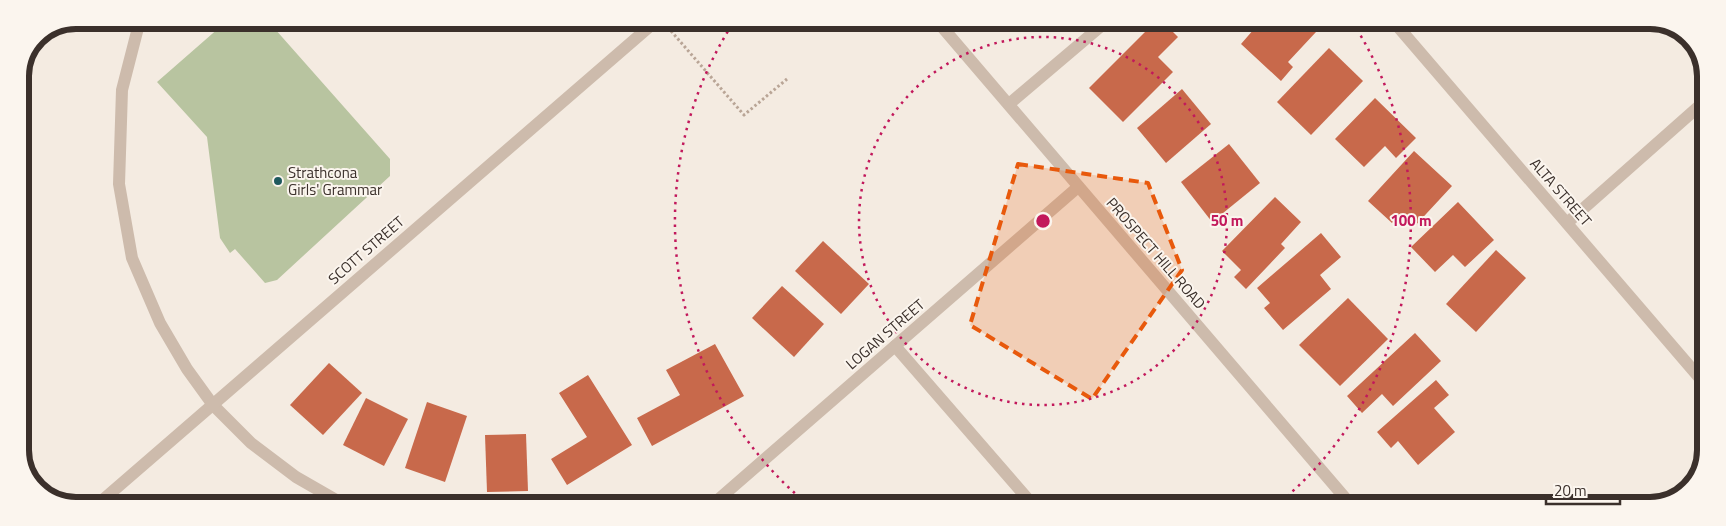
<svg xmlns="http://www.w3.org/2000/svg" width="1726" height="526" font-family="'Titillium Web',sans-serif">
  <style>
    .green { fill: #b8c4a0 }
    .building { fill: #c8694b }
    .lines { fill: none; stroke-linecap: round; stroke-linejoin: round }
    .path { stroke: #b9a596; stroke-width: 3; stroke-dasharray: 2.5 2.5; stroke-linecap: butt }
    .minor { stroke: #cdbbac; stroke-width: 12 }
    .marked { fill: #e8590c; fill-opacity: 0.2; stroke: #e8590c; stroke-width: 4; stroke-dasharray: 10 6; stroke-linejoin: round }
    .ring { fill: none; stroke: #c2185b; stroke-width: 2.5; stroke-dasharray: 2.5 5 }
    .poi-dot { fill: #1f5a5e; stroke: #fbf5ee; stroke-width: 2 }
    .labels { text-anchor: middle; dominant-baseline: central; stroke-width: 4; stroke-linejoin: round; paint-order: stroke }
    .poi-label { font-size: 15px; fill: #3b302b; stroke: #fbf5ee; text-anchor: start }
    .street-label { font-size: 15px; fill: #3b302b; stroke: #fbf5ee }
    .rim { fill: none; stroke: #3b302b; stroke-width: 6 }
    .centre { fill: #c2185b; stroke: #fbf5ee; stroke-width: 2.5 }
    .ring-label { font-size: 15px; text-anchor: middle; font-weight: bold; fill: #c2185b; stroke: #fbf5ee; stroke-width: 4; stroke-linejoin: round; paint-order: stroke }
  </style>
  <rect width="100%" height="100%" fill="#f4ebe1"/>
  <polygon class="green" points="228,20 267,20 390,159 390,176 277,280 265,283 235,249 230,253 220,238 207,137 157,82"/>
  <g class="building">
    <polygon points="1032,21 1046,21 1039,28"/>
    <polygon points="1156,21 1162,21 1178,37 1158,57 1173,72 1123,122 1089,88"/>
    <polygon points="1221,21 1241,21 1230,31"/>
    <polygon points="1261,21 1305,22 1316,32 1288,62 1293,67 1281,81 1241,44"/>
    <polygon points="1329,48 1363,81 1311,135 1277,102"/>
    <polygon points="1182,89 1211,124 1166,163 1137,128"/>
    <polygon points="1375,98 1416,138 1396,158 1385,146 1364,167 1335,139"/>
    <polygon points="1229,144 1260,183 1212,222 1181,182"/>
    <polygon points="1414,151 1452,186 1414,227 1400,214 1392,223 1368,201"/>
    <polygon points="1275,197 1301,222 1281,244 1285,248 1246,289 1234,277 1241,270 1222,251"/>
    <polygon points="1458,202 1494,240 1465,267 1453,255 1435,272 1411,247"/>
    <polygon points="1321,233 1341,257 1320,275 1331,289 1283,330 1264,308 1270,303 1257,288"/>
    <polygon points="823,241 869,284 841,314 795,271"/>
    <polygon points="1496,250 1526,278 1476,332 1446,304"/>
    <polygon points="782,286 824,324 794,357 752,318"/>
    <polygon points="1348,298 1388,339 1340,386 1299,345"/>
    <polygon points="1415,333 1441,361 1393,406 1382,394 1362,413 1347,396"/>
    <polygon points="715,344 744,396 652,446 637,418 680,395 666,370"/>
    <polygon points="329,363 362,393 323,435 290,405"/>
    <polygon points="588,375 632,445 567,485 551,459 587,437 559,393"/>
    <polygon points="1436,380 1449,395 1434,408 1455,432 1418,465 1398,441 1391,448 1377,432"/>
    <polygon points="366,398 408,419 384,466 343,445"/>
    <polygon points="427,402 467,416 445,482 405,468"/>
    <polygon points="526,434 528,491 487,492 485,435"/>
  </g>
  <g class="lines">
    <polyline class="path" points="671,31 744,115 787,79"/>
    <g class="minor">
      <polyline points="140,20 122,90 119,184 132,258 160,323 187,369 213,405 251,443 296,477 343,504"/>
      <polyline points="937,21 1352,506"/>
      <polyline points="1394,22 1704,383"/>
      <polyline points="1009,104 1107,21"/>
      <polyline points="1567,223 1706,100"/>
      <polyline points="895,346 1033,505"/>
      <polyline points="98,504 656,21"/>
      <polyline points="712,505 1078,187"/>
    </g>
  </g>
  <path class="marked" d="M1018,164L1148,183L1182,270L1092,399L970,325Z"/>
  <g class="ring">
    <circle cx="1043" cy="221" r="184"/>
    <path d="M806 503A368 368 0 0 1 733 23M1353 23A368 368 0 0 1 1277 505"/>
  </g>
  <circle class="poi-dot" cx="278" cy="181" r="5"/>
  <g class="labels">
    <g class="poi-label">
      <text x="288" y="172">Strathcona<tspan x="288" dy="17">Girls' Grammar</tspan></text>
    </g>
    <g class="street-label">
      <text transform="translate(1561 192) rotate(49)">ALTA STREET</text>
      <text transform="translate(366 250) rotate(-41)">SCOTT STREET</text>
      <text transform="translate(1156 253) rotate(49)">PROSPECT HILL ROAD</text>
      <text transform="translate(885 334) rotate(-41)">LOGAN STREET</text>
    </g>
  </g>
  <path d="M0 0H1726V526H0ZM76 29H1650A47 47 0 0 1 1697 76V450A47 47 0 0 1 1650 497H76A47 47 0 0 1 29 450V76A47 47 0 0 1 76 29Z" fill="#fbf5ee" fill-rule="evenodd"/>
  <path class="rim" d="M76 29H1650A47 47 0 0 1 1697 76V450A47 47 0 0 1 1650 497H76A47 47 0 0 1 29 450V76A47 47 0 0 1 76 29Z"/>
  <circle cx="1043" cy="221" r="8" class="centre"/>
  <g class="ring-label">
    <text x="1227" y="226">50 m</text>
    <text x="1411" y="226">100 m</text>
  </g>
  <path d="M1546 496v8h74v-8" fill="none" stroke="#3b302b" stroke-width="2.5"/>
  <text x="1554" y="496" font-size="15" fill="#3b302b" stroke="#fbf5ee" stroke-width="4" paint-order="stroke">20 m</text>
</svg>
